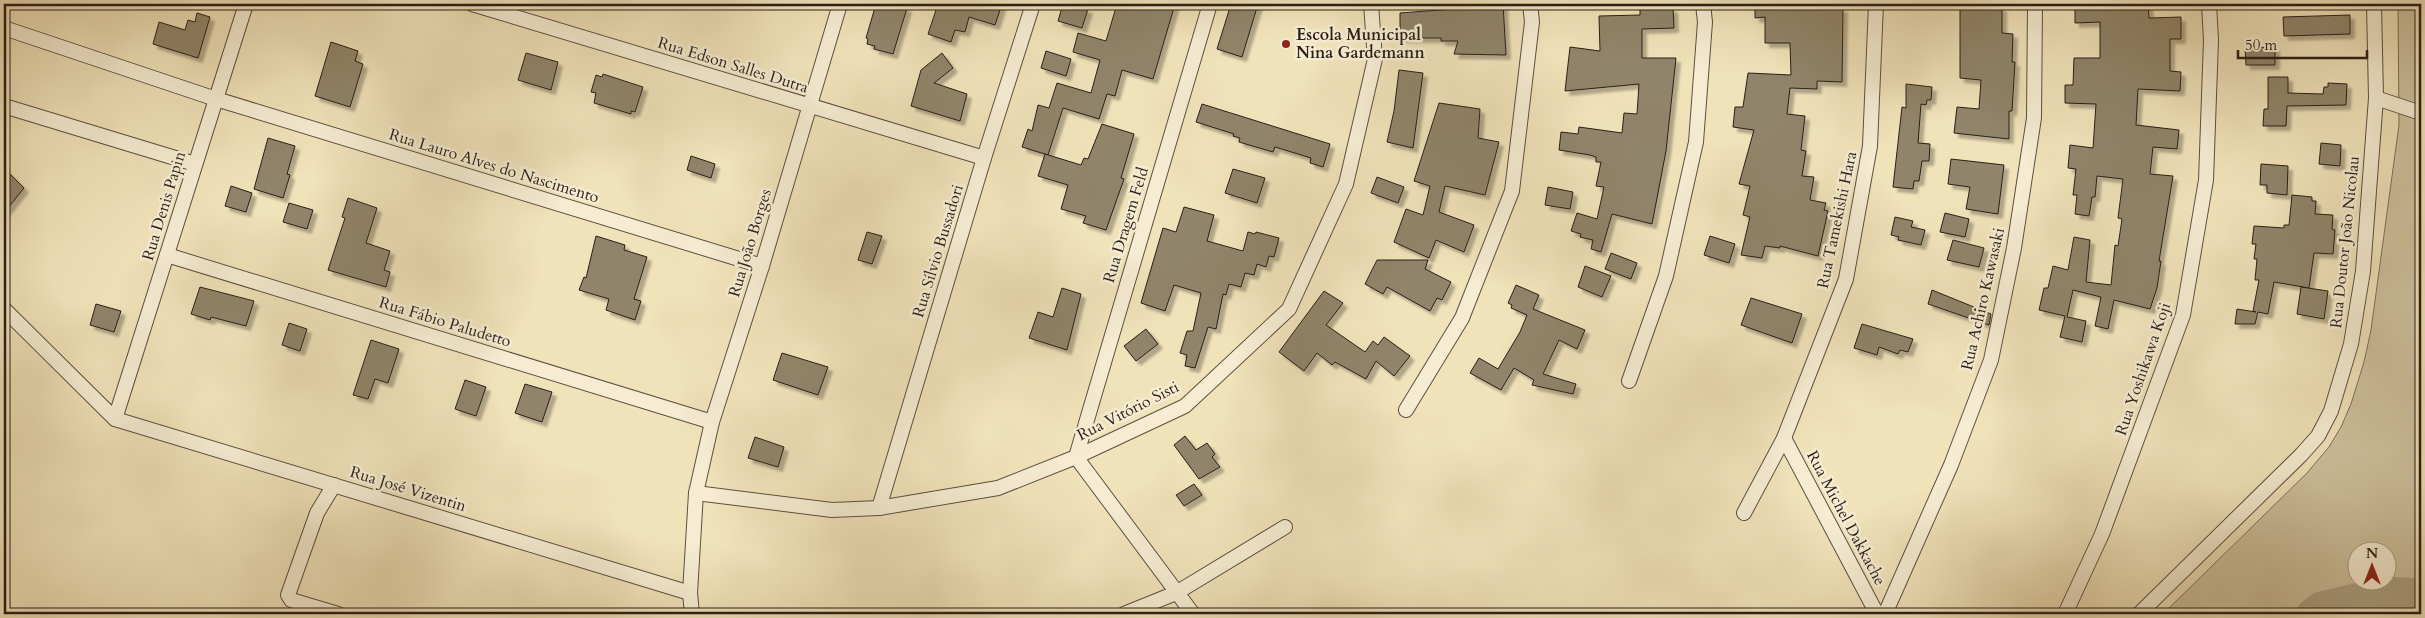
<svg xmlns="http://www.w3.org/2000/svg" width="2425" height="618" font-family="Cardo,serif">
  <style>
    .green { fill: #cec19d; stroke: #7c705a; fill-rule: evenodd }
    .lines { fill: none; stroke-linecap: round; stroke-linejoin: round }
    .river { stroke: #aca082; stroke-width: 31 }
    .building { fill: #90846b; stroke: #291f17; filter: url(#shadow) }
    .minor-casing { stroke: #5b5040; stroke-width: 16 }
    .minor { stroke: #f5ecd2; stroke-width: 14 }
    .poi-dot { fill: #8f2418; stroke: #f5ecd2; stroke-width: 2 }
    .labels { text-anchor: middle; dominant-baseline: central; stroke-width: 5; stroke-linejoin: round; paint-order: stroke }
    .poi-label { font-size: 16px; font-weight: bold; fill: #291f17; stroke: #f5ecd2; text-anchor: start }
    .street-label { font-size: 16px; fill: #291f17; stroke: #f5ecd2 }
  </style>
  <defs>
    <filter id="shadow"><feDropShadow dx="4.5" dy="4.5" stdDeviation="1" flood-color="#0004"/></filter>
  </defs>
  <rect width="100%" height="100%" fill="#f0e2b9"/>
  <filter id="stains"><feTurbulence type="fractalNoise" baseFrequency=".004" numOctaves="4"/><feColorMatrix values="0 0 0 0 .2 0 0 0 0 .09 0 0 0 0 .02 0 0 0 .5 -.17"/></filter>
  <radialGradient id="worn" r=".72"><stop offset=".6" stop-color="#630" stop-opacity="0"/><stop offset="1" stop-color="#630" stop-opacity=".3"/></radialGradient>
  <path class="green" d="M2398,4H2421V614H2163L2307,473L2329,447L2341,427L2351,404L2364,362L2371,330L2399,125ZM2358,550H2388V580H2358Z"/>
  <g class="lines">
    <polyline class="river" points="2312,614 2321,607 2384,592 2421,594"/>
  </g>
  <g class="building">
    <polygon points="876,4 894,4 907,8 893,54 874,49 875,46 867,44 868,39 866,38"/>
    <polygon points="938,4 1002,4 995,25 969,17 965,32 955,30 951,42 928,34"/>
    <polygon points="1063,4 1088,9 1082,28 1058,21"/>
    <polygon points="1117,4 1175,4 1153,79 1122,70 1115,96 1107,94 1099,119 1063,108 1048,155 1022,147 1028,129 1032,131 1038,105 1049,108 1057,83 1091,93 1100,60 1073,52 1078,33 1106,41"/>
    <polygon points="1231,4 1258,4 1242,57 1217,49"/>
    <polygon points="1503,4 1506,55 1454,54 1458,41 1441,41 1441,38 1400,38 1400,13 1453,9 1452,5"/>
    <polygon points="1755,4 1782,4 1783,7 1843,8 1842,82 1817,81 1817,89 1790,88 1787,114 1805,116 1801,150 1806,151 1802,176 1814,177 1810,200 1826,203 1824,210 1828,211 1818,256 1780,246 1780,248 1765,246 1762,258 1741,255 1750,217 1743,215 1750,186 1739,184 1754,130 1733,127 1735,107 1743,107 1748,73 1791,75 1790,43 1765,43 1765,17 1755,18"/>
    <polygon points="1960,4 1989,4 1989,7 2002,7 2002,33 2013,34 2012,62 2015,62 2012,111 2009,111 2009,139 1954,133 1957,107 1979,109 1981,80 1960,78"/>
    <polygon points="2075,4 2148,4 2149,18 2181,17 2181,39 2170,39 2170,71 2181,72 2180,91 2138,89 2136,125 2179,130 2177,149 2153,147 2150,174 2173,176 2159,261 2161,261 2157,288 2150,309 2114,300 2108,329 2095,326 2101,297 2073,290 2067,317 2086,321 2082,342 2060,337 2065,316 2039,310 2044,288 2048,288 2053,266 2068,270 2074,237 2090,240 2086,282 2111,285 2115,245 2118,246 2122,219 2118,218 2123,179 2097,176 2095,197 2092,197 2089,216 2075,214 2077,195 2073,195 2076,169 2068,168 2070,145 2093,148 2096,104 2065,103 2065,85 2073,85 2074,58 2100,58 2100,22 2075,23"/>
    <polygon points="1673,8 1674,28 1642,29 1642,58 1676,58 1666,151 1652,224 1612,214 1601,252 1591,249 1593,240 1580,237 1581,234 1571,231 1577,213 1597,219 1604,187 1596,186 1601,162 1596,162 1596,157 1590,155 1559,150 1561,132 1578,134 1579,127 1622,133 1624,113 1637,114 1639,84 1565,91 1570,47 1600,51 1599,16 1640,15 1640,9"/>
    <polygon points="197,13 210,17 198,58 153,44 159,22 185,30 188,20 195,22"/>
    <polygon points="2350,15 2350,34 2284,36 2283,17"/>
    <polygon points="331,42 358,51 355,61 363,64 350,107 315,96"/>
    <polygon points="2275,47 2275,65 2246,65 2245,48"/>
    <polygon points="1046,51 1071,59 1066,76 1041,68"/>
    <polygon points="526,53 558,62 551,90 518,80"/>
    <polygon points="942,53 953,68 934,83 967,94 960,121 911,106 921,70"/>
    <polygon points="1399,70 1423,73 1413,148 1387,142 1394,111"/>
    <polygon points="603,74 643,87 635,112 631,111 631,114 594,103 596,93 591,92 596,75 602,77"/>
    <polygon points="2268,77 2288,77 2288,93 2323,94 2324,87 2328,87 2328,83 2347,84 2346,105 2287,106 2286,126 2263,126 2264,109 2268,109"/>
    <polygon points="1906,84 1932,87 1931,100 1927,100 1926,105 1921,104 1918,143 1930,144 1929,161 1922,161 1919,181 1914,181 1913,189 1893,187 1902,107 1906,108"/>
    <polygon points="1439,103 1480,109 1478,138 1499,142 1485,195 1445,186 1439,212 1474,225 1464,252 1436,240 1429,258 1394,242 1406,209 1423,215 1430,186 1414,181"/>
    <polygon points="1202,104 1330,144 1323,167 1310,163 1311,158 1275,147 1273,152 1239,142 1240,138 1233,136 1234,134 1196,122"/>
    <polygon points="1102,124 1134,134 1121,178 1124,179 1106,230 1083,223 1086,216 1061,209 1068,185 1038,176 1045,154 1081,165 1084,158 1088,159"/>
    <polygon points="268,138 295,146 287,174 290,175 283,198 254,189"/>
    <polygon points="2321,143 2341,145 2340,166 2319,164"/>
    <polygon points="691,156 715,164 711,178 687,170"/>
    <polygon points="1951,159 2004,165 1998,214 1966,209 1970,187 1948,184"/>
    <polygon points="2261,164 2288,166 2287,195 2267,193 2267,185 2260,185"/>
    <polygon points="4,168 24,188 4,213"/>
    <polygon points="1233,169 1265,178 1257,203 1225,193"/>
    <polygon points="1377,177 1404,187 1398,203 1371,193"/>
    <polygon points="231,186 252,193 246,212 225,206"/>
    <polygon points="1548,187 1573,192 1570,209 1545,205"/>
    <polygon points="2292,195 2312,197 2312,201 2316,201 2315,214 2333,215 2332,229 2335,230 2333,254 2314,253 2309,288 2274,282 2268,314 2258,312 2255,324 2235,324 2237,309 2256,312 2253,311 2259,280 2255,280 2257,259 2254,259 2256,244 2252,244 2254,226 2284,228 2284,225 2289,225"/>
    <polygon points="348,198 377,208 366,243 390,251 384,270 390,272 386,287 328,270 345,218 342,217"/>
    <polygon points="289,203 313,210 307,229 283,222"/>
    <polygon points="1184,207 1214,215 1207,241 1243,251 1248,232 1255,234 1256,232 1279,238 1274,257 1269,256 1266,267 1257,264 1254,275 1245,273 1241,287 1229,284 1226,295 1223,294 1216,329 1208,327 1195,368 1185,366 1187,355 1180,353 1187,331 1193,331 1201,293 1174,285 1165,311 1141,303 1163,228 1176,232"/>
    <polygon points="1945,213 1969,219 1965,237 1940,232"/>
    <polygon points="1895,217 1913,221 1911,227 1925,230 1921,245 1898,240 1899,237 1891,235"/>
    <polygon points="867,232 882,236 872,264 858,260"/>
    <polygon points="596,236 625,245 624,250 647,257 634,299 641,301 635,320 606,310 609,299 579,290 584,277 586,278"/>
    <polygon points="1710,236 1735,244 1729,263 1704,255"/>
    <polygon points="1953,240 1984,248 1979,267 1947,260"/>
    <polygon points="1611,253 1637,263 1631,279 1605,269"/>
    <polygon points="1377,260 1428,260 1425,269 1451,282 1442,300 1437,298 1430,311 1387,287 1383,294 1365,284"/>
    <polygon points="1585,266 1611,276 1602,297 1578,287"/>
    <polygon points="1516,285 1539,295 1533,309 1585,330 1577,349 1559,340 1543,374 1576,384 1573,394 1532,385 1534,380 1514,368 1501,390 1470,373 1479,358 1498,369 1520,332 1527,315 1511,308 1512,305 1508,303"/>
    <polygon points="200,287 254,301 246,326 211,317 210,320 191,314"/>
    <polygon points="2301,287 2328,291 2324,319 2297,314"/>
    <polygon points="1062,288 1081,294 1067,350 1029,338 1038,312 1053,317"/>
    <polygon points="1932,290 1991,314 1989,325 1928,304"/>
    <polygon points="1324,291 1343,303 1326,325 1365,352 1373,341 1378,345 1384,337 1410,356 1394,376 1376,361 1366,379 1335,362 1332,365 1317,353 1304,371 1279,352"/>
    <polygon points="1751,298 1802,314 1792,343 1741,325"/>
    <polygon points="96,304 121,311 114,332 90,325"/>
    <polygon points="289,323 307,329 300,351 282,345"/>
    <polygon points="1862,324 1913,339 1908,352 1900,350 1898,354 1879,347 1877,355 1854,348"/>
    <polygon points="1146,329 1158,344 1136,361 1124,346"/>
    <polygon points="371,340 399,349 388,383 375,379 368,399 353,395"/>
    <polygon points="782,353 828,367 818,395 773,380"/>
    <polygon points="465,380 486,387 476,416 455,409"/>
    <polygon points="525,384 552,392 542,422 515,413"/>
    <polygon points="1185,436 1196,450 1207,443 1215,454 1212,457 1220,467 1199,479 1174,445"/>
    <polygon points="755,437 784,447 778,467 748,458"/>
    <polygon points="1194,484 1202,495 1184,506 1176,495"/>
  </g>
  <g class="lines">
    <defs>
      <g id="minor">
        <polyline points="472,4 984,158"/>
        <polyline points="4,28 216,99 762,266"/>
        <polyline points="2376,98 2421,113"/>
        <polyline points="4,106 195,164"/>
        <polyline points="167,255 712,422"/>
        <polyline points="4,309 115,419 690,593"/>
        <polyline points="1629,381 1666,276 1696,142 1705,22 1703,4"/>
        <polyline points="1406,410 1462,318 1512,191 1532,22 1530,4"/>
        <polyline points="115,419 246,4"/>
        <polyline points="1784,438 1877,614"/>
        <polyline points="1076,457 1210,4"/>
        <polyline points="1076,457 1193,614"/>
        <polyline points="334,485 317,513 288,595 291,600 338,614"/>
        <polyline points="696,493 832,510 879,508 998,488 1076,457 1185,406 1289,309 1346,184 1375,59 1371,4"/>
        <polyline points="879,508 984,158 1033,4"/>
        <polyline points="1744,513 1784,438 1846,279 1870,146 1876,4"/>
        <polyline points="692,614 690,593 696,493 712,422 762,266 840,4"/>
        <polyline points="1124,614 1176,593 1285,527"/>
        <polyline points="1885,614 1951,465 1991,360 2014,248 2034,118 2035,4"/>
        <polyline points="2065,614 2102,534 2183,315 2206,180 2211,40 2209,4"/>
        <polyline points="2139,614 2301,455 2318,436 2331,411 2351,344 2363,271 2376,98 2374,4"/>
      </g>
    </defs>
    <use href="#minor" class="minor-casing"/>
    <use href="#minor" class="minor"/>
  </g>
  <circle class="poi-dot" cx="1286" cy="44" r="5"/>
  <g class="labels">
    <g class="poi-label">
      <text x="1296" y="35">Escola Municipal<tspan x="1296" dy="18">Nina Gardemann</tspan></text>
    </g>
    <g class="street-label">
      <text transform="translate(733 65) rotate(17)">Rua Edson Salles Dutra</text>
      <text transform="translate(494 166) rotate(17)">Rua Lauro Alves do Nascimento</text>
      <text transform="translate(164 206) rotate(-73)">Rua Denis Papin</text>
      <text transform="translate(1837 220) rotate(-78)">Rua Tamekishi Hara</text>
      <text transform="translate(1126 225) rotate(-73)">Rua Dragem Feld</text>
      <text transform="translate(2345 242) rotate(-84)">Rua Doutor João Nicolau</text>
      <text transform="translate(750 243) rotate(-73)">Rua João Borges</text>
      <text transform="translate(938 251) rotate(-73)">Rua Sílvio Bussadori</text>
      <text transform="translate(1983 299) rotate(-77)">Rua Achiro Kawasaki</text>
      <text transform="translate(445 322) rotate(17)">Rua Fábio Paludetto</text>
      <text transform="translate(2143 369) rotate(-71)">Rua Yoshikawa Koji</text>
      <text transform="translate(1128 411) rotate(-27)">Rua Vitório Sisti</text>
      <text transform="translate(408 489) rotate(17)">Rua José Vizentin</text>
      <text transform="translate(1846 518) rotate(62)">Rua Michel Dakkache</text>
    </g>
  </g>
  <rect width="2425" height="618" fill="none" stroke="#f0e2b9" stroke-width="20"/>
  <rect x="5" y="5" width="2415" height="608" fill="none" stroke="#291f17" stroke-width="2.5"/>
  <rect x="10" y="10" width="2405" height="598" fill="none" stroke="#291f17"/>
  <g transform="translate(2372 566)"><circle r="24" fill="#f5ecd2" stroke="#a39a87"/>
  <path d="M0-4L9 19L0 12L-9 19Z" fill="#8f2418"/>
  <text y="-8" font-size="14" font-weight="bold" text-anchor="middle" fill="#291f17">N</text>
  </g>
  <path d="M2238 50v8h129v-8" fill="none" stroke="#291f17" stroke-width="2.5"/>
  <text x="2245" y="50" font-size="15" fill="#291f17" stroke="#f5ecd2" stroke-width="4" paint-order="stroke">50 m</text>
  <rect width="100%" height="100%" filter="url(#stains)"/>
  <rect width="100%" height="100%" fill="url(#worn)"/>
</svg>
